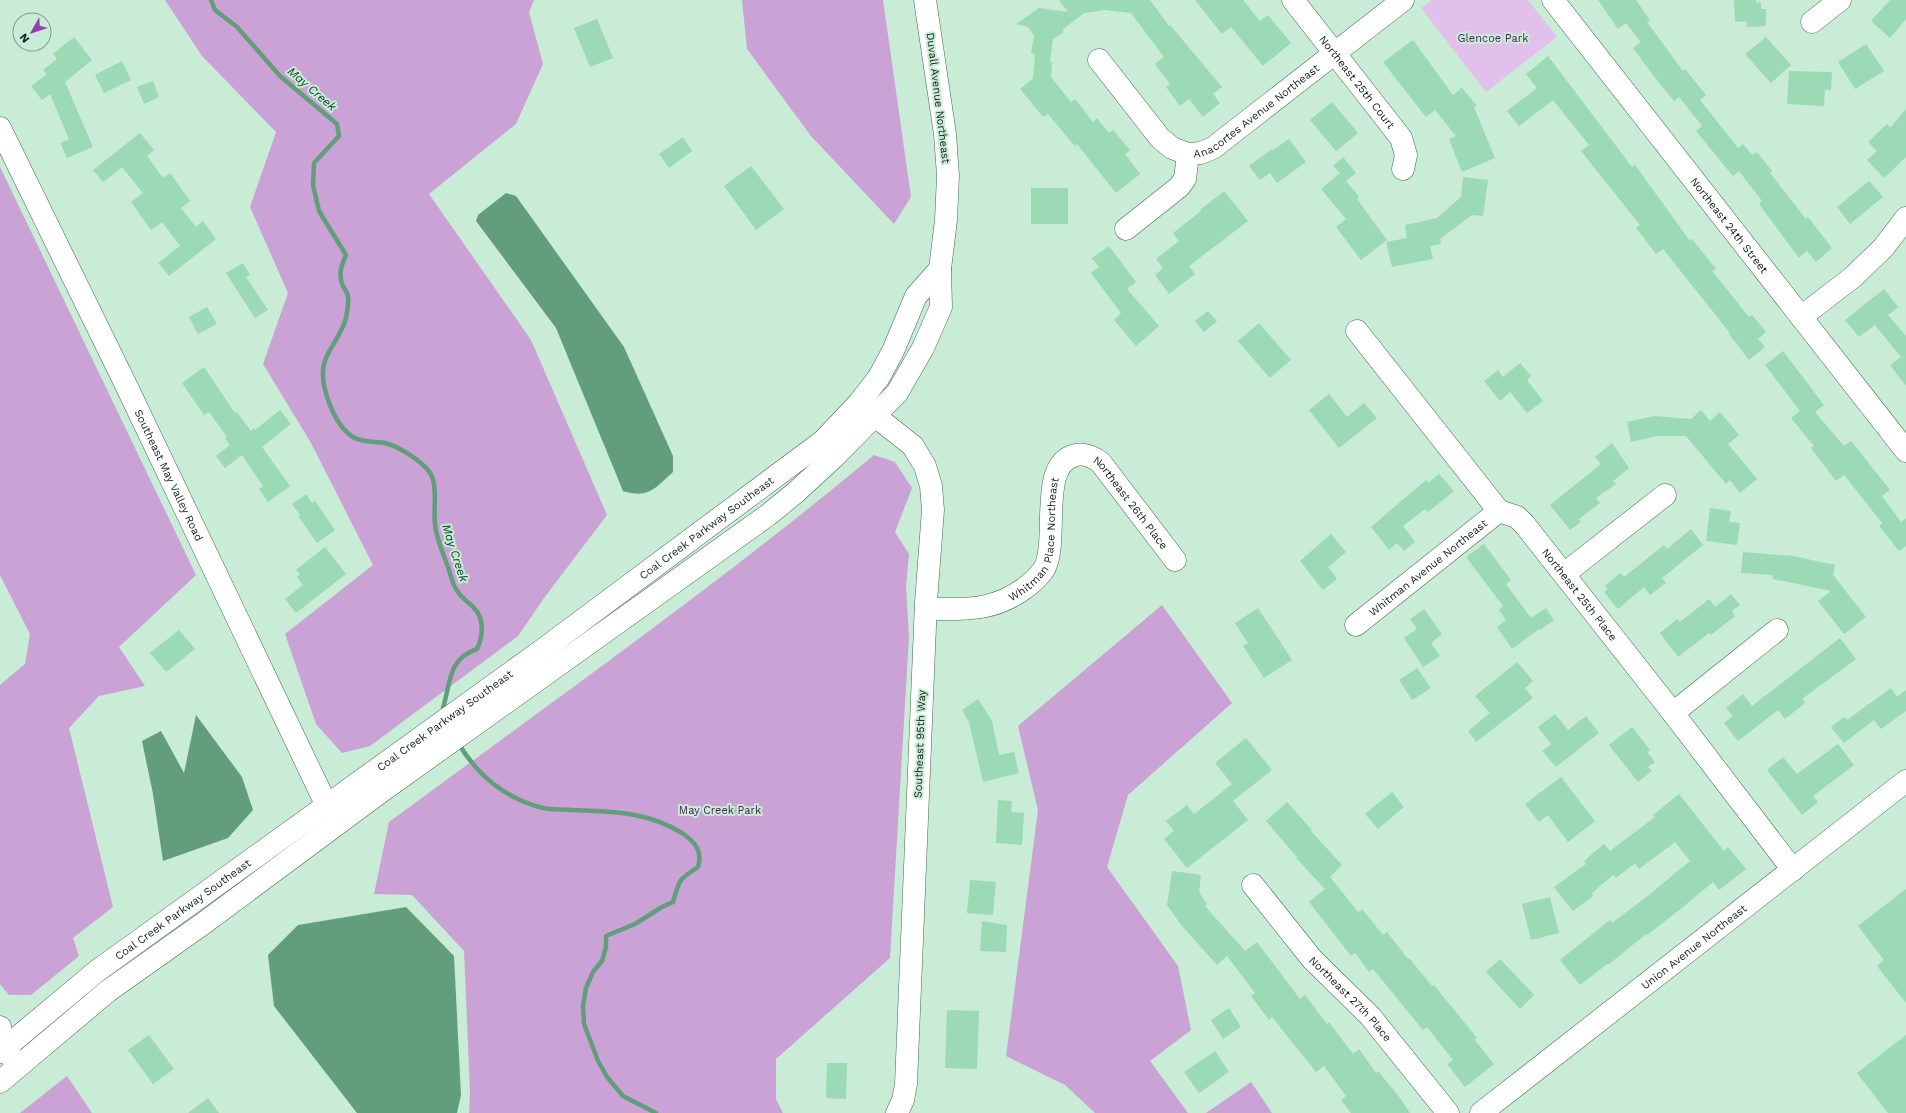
<svg xmlns="http://www.w3.org/2000/svg" width="1906" height="1113" font-family="'Work Sans',sans-serif">
  <style>
    .green { fill: #e1c0eb }
    .forest { fill: #caa2d5 }
    .water { fill: #629e7b }
    .lines { fill: none; stroke-linecap: round; stroke-linejoin: round }
    .stream { stroke: #629e7b; stroke-width: 4.5 }
    .building { fill: #9bdab4 }
    .minor-casing { stroke: #476754; stroke-width: 23 }
    .major-casing { stroke: #476754; stroke-width: 23 }
    .minor { stroke: #fff; stroke-width: 22 }
    .major { stroke: #fff; stroke-width: 22 }
    .labels { text-anchor: middle; dominant-baseline: central; stroke-width: 4; stroke-linejoin: round; paint-order: stroke }
    .park-label { font-size: 11px; fill: #52225f; stroke: #c8ecd5 }
    .street-label { font-size: 11px; fill: #142119; stroke: #c8ecd5 }
    .water-label { font-size: 12px; font-style: italic; fill: #083b23; stroke: #c8ecd5 }
  </style>
  <rect width="100%" height="100%" fill="#c8ecd5"/>
  <polygon class="green" points="1432,0 1528,0 1557,37 1486,92 1421,8"/>
  <g class="forest">
    <polygon points="165,0 534,0 529,12 543,64 516,124 429,194 531,340 607,515 544,598 518,636 370,746 342,753 316,724 285,634 373,565 311,443 263,364 288,293 250,207 276,132 202,56"/>
    <polygon points="742,0 883,0 911,197 894,224 811,136 747,49"/>
    <polygon points="0,167 196,575 119,647 145,686 99,696 69,728 113,907 73,938 79,956 31,995 9,995 0,984 0,685 25,664 30,634 0,575"/>
    <path d="M874,455L895,462L912,488L895,532L909,554L906,586L909,637L890,958L776,1059V1099L783,1113H469L470,1092L464,951L412,895L374,894L389,822C552,702 718,585 874,455Z"/>
    <polygon points="1162,605 1232,703 1128,795 1107,867 1178,966 1191,1030 1150,1061 1188,1113 1095,1113 1065,1085 1006,1056 1038,810 1018,726"/>
    <polygon points="67,1076 92,1113 20,1113"/>
    <polygon points="1251,1082 1272,1113 1206,1113"/>
  </g>
  <g class="water">
    <path d="M506,193L516,196L624,347L673,456V472C655,488 649,499 623,491L556,328L476,221L478,215Z"/>
    <polygon points="196,715 242,777 253,810 228,838 163,861 153,794 142,741 161,731 184,773"/>
    <polygon points="406,907 454,956 461,1095 457,1113 357,1113 274,1006 268,955 298,925"/>
  </g>
  <g class="lines">
    <g class="stream">
      <path d="M211,0L215,10L237,27L280,76L337,124L339,136L314,163L313,185L319,211L346,255C341,266 338,275 343,286C345,290 348,293 348,297C349,303 347,312 346,318C342,335 327,350 324,364C319,385 334,425 353,437C363,443 374,441 385,443C400,447 418,459 428,470C439,483 433,508 435,524C436,539 444,555 449,570C451,577 453,586 458,592C462,598 468,602 473,607C485,618 483,636 477,649C448,659 451,681 443,708L445,713"/>
      <path d="M458,743C479,777 505,798 543,808C552,810 564,809 573,810C613,812 646,811 682,833C695,842 703,851 698,867C677,881 680,879 673,902L662,907L635,924L606,936V947L602,961L593,972L586,988L583,1006L584,1024L598,1061L607,1077L623,1096L656,1113"/>
    </g>
  </g>
  <g class="building">
    <polygon points="1059,0 1150,0 1169,26 1170,25 1222,87 1213,94 1220,103 1203,117 1189,99 1180,106 1166,87 1170,84 1155,64 1164,57 1131,13 1105,10 1084,13 1062,30 1064,32 1053,39 1050,62 1052,63 1051,77 1071,102 1075,99 1093,122 1097,118 1109,133 1113,130 1130,150 1125,154 1140,174 1116,193 1077,144 1075,146 1048,114 1043,117 1020,89 1033,78 1035,54 1031,53 1034,35 1028,27 1016,24 1039,8 1068,12"/>
    <polygon points="1195,0 1243,0 1260,21 1268,15 1291,43 1263,66 1231,27 1222,34"/>
    <polygon points="1598,0 1636,0 1650,20 1647,22 1683,71 1685,69 1706,95 1700,100 1738,148 1743,144 1752,155 1757,152 1772,171 1770,173 1806,219 1808,217 1832,248 1816,262 1807,251 1799,258 1759,204 1762,201 1739,171 1733,176 1696,131 1702,126 1679,97 1674,101 1659,83 1633,48 1641,42 1626,23 1618,29"/>
    <polygon points="1734,0 1756,0 1756,3 1761,2 1761,9 1766,9 1766,26 1747,27 1747,21 1735,22"/>
    <polygon points="1890,0 1906,0 1906,19 1890,38 1871,21"/>
    <polygon points="597,19 613,58 590,67 574,28"/>
    <polygon points="74,37 92,60 65,82 93,147 67,158 60,143 69,139 50,94 42,100 31,86 47,74 43,70 57,59 53,54"/>
    <polygon points="1766,37 1791,65 1771,83 1745,54"/>
    <polygon points="1413,40 1453,95 1462,88 1477,106 1474,107 1495,158 1462,172 1449,139 1456,136 1435,110 1426,117 1383,62"/>
    <polygon points="1866,44 1884,71 1855,89 1838,62"/>
    <polygon points="1548,56 1632,167 1635,165 1690,241 1692,239 1716,269 1712,271 1749,317 1752,315 1766,332 1758,339 1765,347 1749,360 1729,334 1730,333 1663,249 1656,254 1636,228 1640,225 1581,151 1589,145 1553,100 1519,126 1507,111 1537,88 1526,74"/>
    <polygon points="122,61 131,80 104,93 95,75"/>
    <polygon points="1789,71 1832,72 1831,90 1825,90 1824,106 1787,104"/>
    <polygon points="153,81 159,97 144,104 137,87"/>
    <polygon points="1332,102 1358,133 1336,151 1310,120"/>
    <polygon points="1906,109 1906,157 1884,178 1867,160 1877,151 1868,142 1887,124 1890,128"/>
    <polygon points="140,133 154,150 147,156 163,178 170,173 190,201 181,208 196,227 203,221 216,239 169,276 158,263 180,246 162,222 151,230 131,202 143,193 122,167 103,182 93,170"/>
    <polygon points="683,137 692,151 669,168 659,154"/>
    <polygon points="1289,139 1306,162 1277,183 1270,173 1260,180 1249,166 1272,149 1273,150"/>
    <polygon points="1343,157 1356,173 1346,181 1359,197 1357,199 1387,240 1361,260 1336,227 1346,219 1321,189 1340,173 1333,166"/>
    <polygon points="751,166 784,209 756,230 724,186"/>
    <polygon points="1463,177 1488,180 1483,216 1472,215 1440,239 1441,244 1430,246 1433,259 1392,267 1386,242 1407,238 1405,225 1437,218 1461,197"/>
    <polygon points="1869,181 1883,197 1850,224 1837,207"/>
    <rect x="1031" y="188" width="37" height="36"/>
    <polygon points="1224,191 1248,221 1189,266 1195,274 1169,294 1155,275 1163,268 1156,259 1179,241 1173,233 1201,211 1200,210"/>
    <polygon points="1109,246 1136,282 1127,289 1159,326 1136,346 1114,320 1121,313 1091,273 1099,267 1092,258"/>
    <polygon points="243,263 250,275 246,277 268,310 255,318 226,273"/>
    <polygon points="1884,289 1898,307 1888,315 1906,336 1906,386 1890,365 1901,357 1875,325 1859,337 1845,320"/>
    <polygon points="207,307 217,324 198,334 189,317"/>
    <polygon points="1208,311 1217,321 1204,332 1195,321"/>
    <polygon points="1259,323 1291,360 1270,378 1238,341"/>
    <polygon points="1783,351 1824,405 1815,412 1844,446 1851,441 1890,490 1882,496 1901,522 1906,518 1906,546 1899,551 1879,526 1882,523 1844,475 1836,481 1811,448 1814,446 1791,418 1800,411 1765,365"/>
    <polygon points="1520,363 1531,376 1527,380 1543,401 1527,413 1510,392 1500,401 1484,381 1498,370 1503,377"/>
    <polygon points="204,367 235,413 237,412 251,431 254,428 255,430 280,410 291,424 262,447 290,486 268,502 259,489 263,486 242,455 225,468 216,456 230,445 225,438 227,437 209,412 204,415 182,383"/>
    <polygon points="1329,394 1347,417 1364,403 1377,418 1339,448 1309,410"/>
    <polygon points="1701,410 1710,421 1720,412 1739,435 1728,444 1757,479 1740,493 1730,480 1726,484 1686,436 1657,436 1631,442 1627,422 1655,416 1691,419"/>
    <polygon points="1612,443 1629,468 1613,481 1616,484 1596,498 1600,503 1579,519 1581,522 1570,530 1550,505 1601,464 1595,457"/>
    <polygon points="1439,474 1454,491 1428,512 1425,509 1403,526 1415,542 1404,551 1397,543 1389,550 1371,527 1426,480 1428,483"/>
    <polygon points="306,494 312,503 315,501 335,530 317,543 298,516 300,515 292,504"/>
    <polygon points="1710,508 1731,511 1729,522 1740,523 1737,545 1706,541"/>
    <polygon points="1691,529 1703,545 1662,578 1666,583 1650,595 1644,587 1618,609 1604,592 1608,589 1605,586 1620,573 1624,577 1664,545 1667,549"/>
    <polygon points="1331,534 1346,552 1328,567 1337,579 1323,590 1300,561"/>
    <polygon points="1484,544 1511,580 1506,584 1531,618 1546,608 1554,620 1540,630 1539,629 1512,649 1497,627 1506,620 1499,610 1503,606 1466,557"/>
    <polygon points="325,547 346,574 296,613 285,599 303,585 297,577 300,574 296,570"/>
    <polygon points="1743,552 1793,556 1835,565 1833,575 1866,617 1844,634 1818,601 1831,591 1773,579 1773,575 1741,573"/>
    <polygon points="1731,594 1740,605 1732,611 1735,616 1711,635 1709,633 1678,657 1660,633 1677,619 1680,622 1709,599 1715,607"/>
    <polygon points="1258,608 1292,660 1264,678 1243,646 1248,643 1235,623"/>
    <polygon points="1424,609 1442,634 1431,643 1440,656 1423,667 1404,638 1417,629 1410,619"/>
    <polygon points="179,630 195,649 166,672 150,653"/>
    <polygon points="1840,638 1856,659 1802,699 1805,703 1785,719 1778,710 1738,741 1724,723 1733,716 1726,708 1743,694 1752,706"/>
    <polygon points="1517,662 1533,681 1525,688 1533,698 1476,742 1468,731 1490,713 1475,696"/>
    <polygon points="1417,668 1431,688 1412,700 1399,680"/>
    <polygon points="1891,688 1897,697 1906,690 1906,711 1881,729 1874,720 1844,743 1831,727 1844,717 1847,720"/>
    <polygon points="978,699 992,721 999,755 1014,752 1019,773 983,782 969,722 962,710"/>
    <polygon points="1555,714 1568,730 1586,716 1599,733 1556,767 1542,751 1551,744 1538,727"/>
    <polygon points="1632,727 1650,750 1647,752 1655,762 1648,767 1652,771 1638,782 1609,745"/>
    <polygon points="1246,738 1272,770 1233,801 1248,820 1187,868 1164,839 1174,831 1166,821 1187,805 1194,814 1232,784 1215,763"/>
    <polygon points="1838,744 1854,765 1813,796 1818,802 1802,815 1767,770 1783,757 1797,774"/>
    <polygon points="1561,777 1595,821 1568,842 1548,815 1539,822 1525,804"/>
    <polygon points="1392,792 1404,807 1378,829 1365,814"/>
    <polygon points="1679,794 1724,851 1728,847 1746,869 1719,890 1713,882 1678,911 1647,935 1646,934 1608,965 1607,964 1580,985 1560,960 1610,920 1612,923 1649,895 1690,861 1675,842 1639,869 1635,863 1616,878 1613,875 1592,893 1593,896 1573,911 1554,887 1586,864 1584,861 1604,844 1610,851 1655,817 1653,815"/>
    <polygon points="998,800 1012,801 1011,812 1024,813 1022,845 996,843"/>
    <polygon points="1287,802 1312,830 1311,831 1342,865 1330,877 1358,912 1362,909 1383,935 1387,932 1408,959 1409,958 1432,986 1434,985 1477,1038 1474,1039 1494,1064 1465,1087 1447,1064 1453,1060 1427,1027 1423,1030 1373,969 1369,972 1355,953 1351,956 1309,902 1325,889 1296,858 1297,857 1266,821"/>
    <polygon points="1172,871 1201,875 1199,892 1207,904 1205,906 1245,951 1257,942 1300,999 1305,995 1327,1024 1329,1022 1353,1054 1359,1049 1376,1073 1378,1071 1400,1098 1410,1113 1351,1113 1341,1100 1346,1096 1324,1066 1316,1072 1272,1017 1269,1020 1251,996 1255,993 1227,956 1217,965 1182,926 1167,905"/>
    <polygon points="970,880 996,882 993,915 967,913"/>
    <polygon points="1906,889 1906,1003 1877,966 1884,960 1858,926"/>
    <polygon points="1550,897 1559,933 1531,940 1522,904"/>
    <polygon points="982,921 1007,925 1006,952 980,951"/>
    <polygon points="1500,959 1534,995 1520,1009 1486,972"/>
    <polygon points="1229,1008 1241,1027 1223,1039 1211,1020"/>
    <polygon points="947,1010 979,1011 977,1069 945,1068"/>
    <polygon points="149,1035 174,1069 153,1084 128,1050"/>
    <polygon points="1906,1035 1906,1113 1888,1113 1857,1073"/>
    <polygon points="1215,1051 1229,1072 1199,1093 1184,1072"/>
    <polygon points="827,1063 847,1063 846,1099 826,1098"/>
    <polygon points="208,1098 219,1113 188,1113"/>
  </g>
  <g class="lines">
    <defs>
      <g id="minor">
        <path id="s1" d="M1293,0L1401,138L1406,155L1403,169"/>
        <path id="s2" d="M1553,0L1906,451"/>
        <polyline points="1812,22 1840,0"/>
        <polyline points="1099,60 1160,138 1172,148 1188,154"/>
        <path id="s3" d="M0,128L125,383L326,804L336,821"/>
        <path id="s4" d="M1126,229L1179,187L1185,179L1188,154L1201,153L1213,148L1403,0"/>
        <polyline points="1801,317 1853,277 1884,247 1906,218"/>
        <path id="s5" d="M1357,331L1499,511L1517,517L1525,525L1673,713L1793,870"/>
        <polyline points="860,404 913,446 925,466 931,486 933,510 926,602 906,1084 903,1100 897,1113"/>
        <polyline points="1564,574 1665,495"/>
        <path id="s6" d="M926,609C964,609 993,612 1025,588C1032,583 1039,576 1044,569C1060,541 1037,463 1076,455C1085,453 1095,458 1101,463L1175,560"/>
        <path id="s7" d="M1356,625L1499,511"/>
        <polyline points="1673,713 1777,630"/>
        <path id="s8" d="M1253,885L1312,959L1370,1016L1448,1113"/>
        <polyline points="0,1027 3,1048 19,1065"/>
        <path id="s9" d="M1481,1113L1906,781"/>
      </g>
      <g id="major">
        <path id="s10" d="M0,1052L97,971L541,651L823,441L859,403L879,377L893,351L916,296L940,269"/>
        <polyline points="0,1082 108,991 204,923 382,791 768,515 795,493 833,458 897,393 923,348 941,307 940,269 946,220 948,176 945,134 925,0"/>
      </g>
    </defs>
    <use href="#minor" class="minor-casing"/>
    <use href="#major" class="major-casing"/>
    <use href="#minor" class="minor"/>
    <use href="#major" class="major"/>
  </g>
  <g class="labels">
    <g class="park-label">
      <text x="1493" y="38">Glencoe Park</text>
      <text x="720" y="810">May Creek Park</text>
    </g>
    <g class="street-label">
      <text stroke="none"><textPath href="#s1" startOffset="104">Northeast 25th Court</textPath></text>
      <text transform="translate(938 98) rotate(83)">Duvall Avenue Northeast</text>
      <text stroke="none"><textPath href="#s4" startOffset="185">Anacortes Avenue Northeast</textPath></text>
      <text stroke="none"><textPath href="#s2" startOffset="286">Northeast 24th Street</textPath></text>
      <text stroke="none"><textPath href="#s3" startOffset="386">Southeast May Valley Road</textPath></text>
      <text stroke="none"><textPath href="#s6" startOffset="332">Northeast 26th Place</textPath></text>
      <text stroke="none"><textPath href="#s10" startOffset="880">Coal Creek Parkway Southeast</textPath></text>
      <text stroke="none"><textPath href="#s6" startOffset="154">Whitman Place Northeast</textPath></text>
      <text stroke="none"><textPath href="#s7" startOffset="92">Whitman Avenue Northeast</textPath></text>
      <text stroke="none"><textPath href="#s5" startOffset="348">Northeast 25th Place</textPath></text>
      <text stroke="none"><textPath href="#s10" startOffset="555">Coal Creek Parkway Southeast</textPath></text>
      <text transform="translate(920 744) rotate(-88)">Southeast 95th Way</text>
      <text stroke="none"><textPath href="#s10" startOffset="232">Coal Creek Parkway Southeast</textPath></text>
      <text stroke="none"><textPath href="#s9" startOffset="270">Union Avenue Northeast</textPath></text>
      <text stroke="none"><textPath href="#s8" startOffset="150">Northeast 27th Place</textPath></text>
    </g>
    <g class="water-label">
      <text transform="translate(312 89) rotate(41)">May Creek</text>
      <text transform="translate(455 553) rotate(72)">May Creek</text>
    </g>
  </g>
  <g transform="translate(32 32) rotate(231)"><circle r="19" fill="#c8ecd5" stroke="#809b8a"/>
  <path d="M0-3L7 15L0 10L-7 15Z" fill="#9640ad"/>
  <text y="-6" font-size="11" font-weight="bold" text-anchor="middle" fill="#142119">N</text>
  </g>
</svg>
